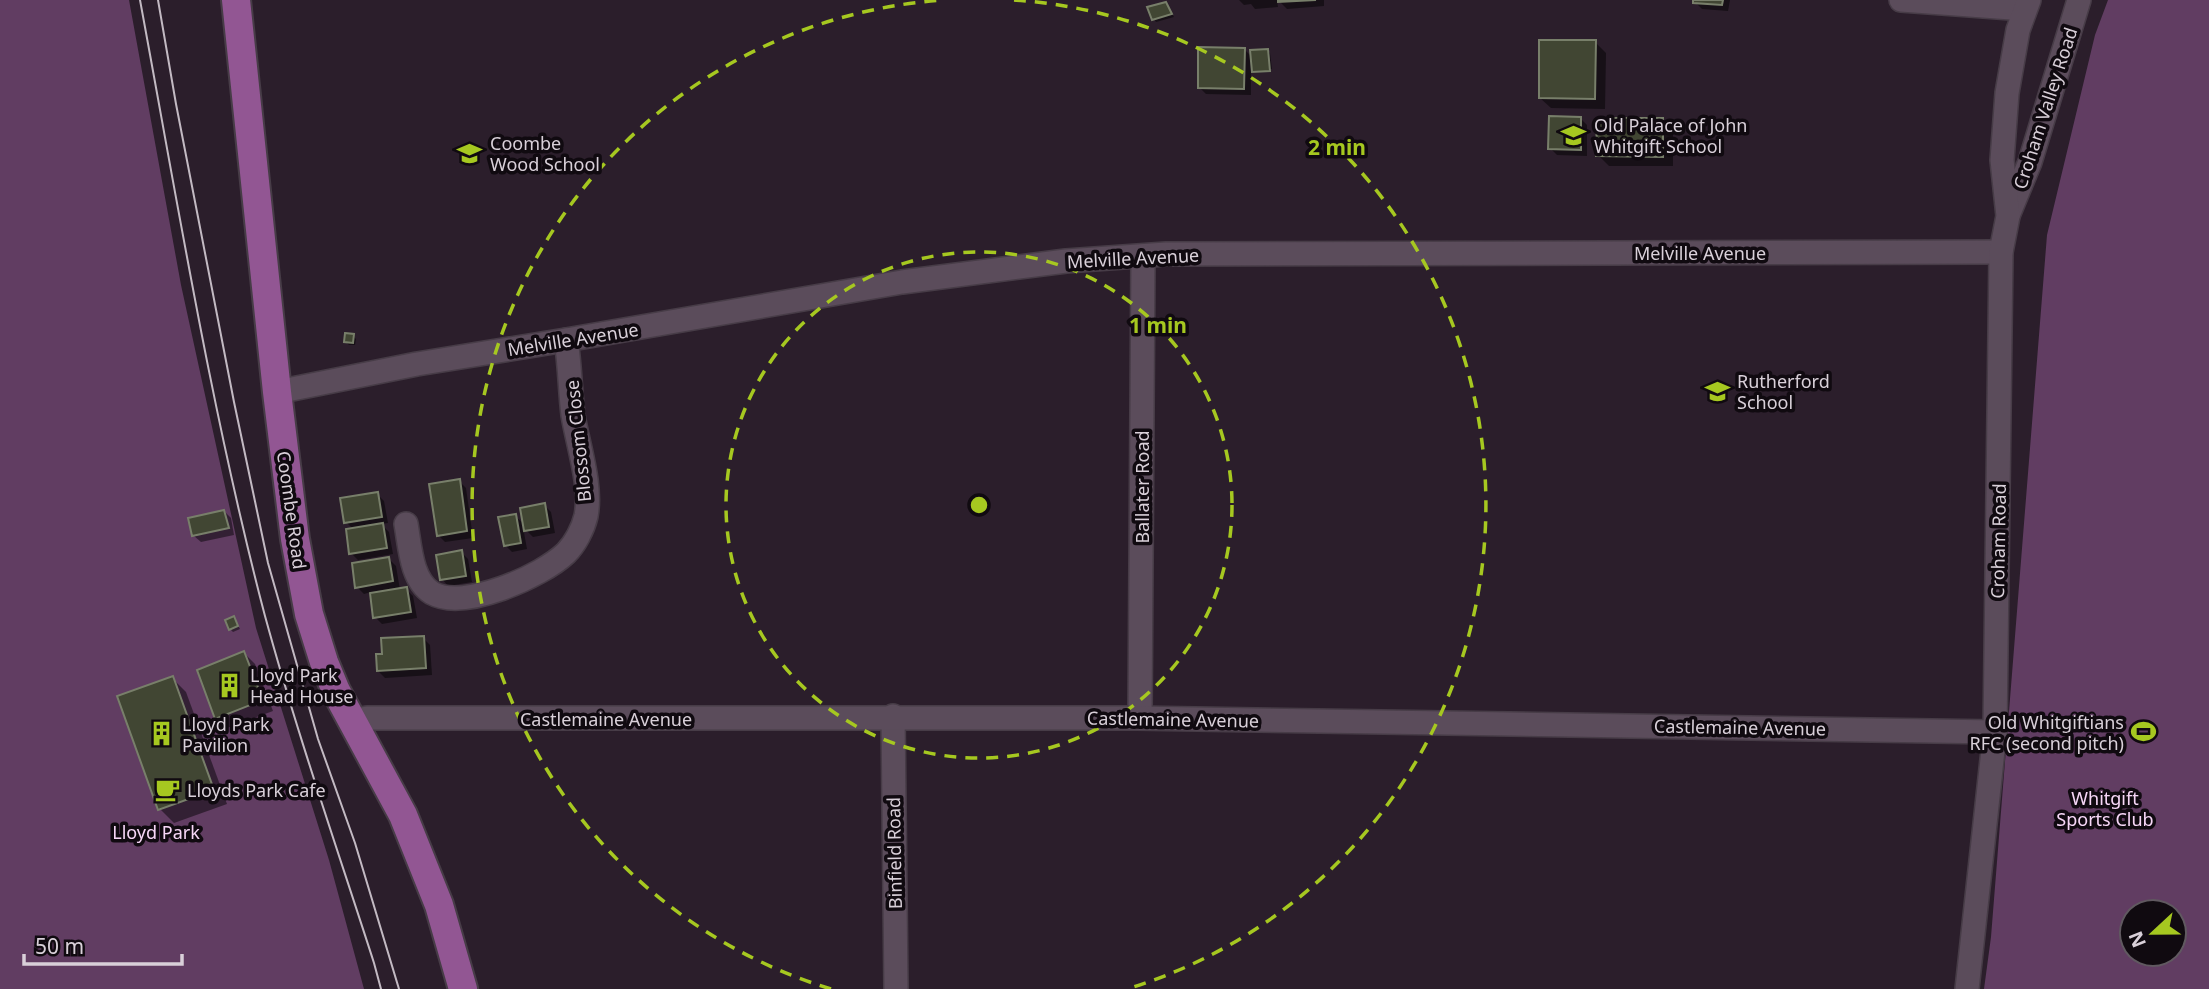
<svg xmlns="http://www.w3.org/2000/svg" width="2209" height="989" font-family="'Noto Sans',sans-serif">
  <style>
    .green { fill: #613d62; fill-rule: evenodd }
    .shadow { fill: #0007 }
    .building { fill: #414633; stroke: #787f6a; stroke-width: 2 }
    .lines { fill: none; stroke-linecap: round; stroke-linejoin: round }
    .minor-casing { stroke: #473c47; stroke-width: 26 }
    .major-casing { stroke: #473c47; stroke-width: 32 }
    .minor { stroke: #5b4c5b; stroke-width: 23 }
    .major { stroke: #925693; stroke-width: 28 }
    .tram { stroke: #c3bac3; stroke-width: 2 }
    .ring { fill: none; stroke: #a6c820; stroke-width: 3.5; stroke-dasharray: 12 9 }
    .labels { text-anchor: middle; dominant-baseline: central; stroke-width: 7; stroke-linejoin: round; paint-order: stroke }
    .street-label { font-size: 18px; fill: #d9d0d9; stroke: #100a10 }
    .poi-label { font-size: 18px; fill: #d9d0d9; stroke: #100a10; text-anchor: start }
    .park-label { font-size: 18px; fill: #f7d7f7; stroke: #100a10 }
    .centre { fill: #a6c820; stroke: #100a10; stroke-width: 3.5 }
    .ring-label { font-size: 21px; text-anchor: middle; font-weight: bold; fill: #a6c820; stroke: #100a10; stroke-width: 7; stroke-linejoin: round; paint-order: stroke }
  </style>
  <rect width="100%" height="100%" fill="#2b1e2b"/>
  <g class="green">
    <polygon points="0,0 129,0 181,285 256,628 329,860 364,989 0,989"/>
    <path d="M2108,0H2209V989H1984L1991,937L2047,235L2095,35ZM2132,912H2174V954H2132Z"/>
  </g>
  <g class="shadow">
    <polygon points="1239,0 1277,0 1278,7 1255,9 1251,4 1244,5"/>
    <polygon points="1278,0 1324,0 1324,6 1287,9"/>
    <polygon points="1696,0 1730,0 1728,11 1702,9 1695,2"/>
    <polygon points="1166,4 1174,17 1156,22 1154,19"/>
    <polygon points="1595,42 1606,53 1605,109 1551,108 1540,98"/>
    <polygon points="1244,49 1253,58 1267,50 1270,53 1272,69 1254,72 1251,68 1251,95 1206,94 1199,87"/>
    <polygon points="1580,118 1587,125 1587,156 1557,155 1550,148"/>
    <polygon points="1663,120 1673,131 1673,166 1609,166 1598,155"/>
    <polygon points="353,336 356,339 355,345 349,345 346,342"/>
    <polygon points="459,481 466,488 473,538 445,542 438,535"/>
    <polygon points="377,494 384,501 388,523 381,524 389,532 393,554 358,560 351,553 354,530 346,522"/>
    <polygon points="544,505 551,512 555,533 533,537 523,527 527,549 512,552 505,545 515,516 525,525"/>
    <polygon points="224,511 231,518 234,535 201,542 194,536 190,519"/>
    <polygon points="461,552 468,559 472,582 448,586 442,579"/>
    <polygon points="389,559 396,566 400,590 406,589 413,596 417,618 382,624 375,617 371,592 364,594 357,587"/>
    <polygon points="234,618 240,629 233,632 230,629"/>
    <polygon points="423,638 430,645 432,675 385,678 378,671"/>
    <polygon points="244,653 255,664 273,711 227,728 217,718"/>
    <polygon points="172,678 186,692 227,804 174,823 160,809"/>
  </g>
  <g class="building">
    <polygon points="1278,0 1316,0 1278,2"/>
    <polygon points="1693,0 1723,0 1722,5 1693,3"/>
    <polygon points="1166,2 1172,14 1152,20 1147,7"/>
    <polygon points="1539,40 1596,40 1595,99 1539,98"/>
    <polygon points="1198,47 1245,48 1244,89 1198,88"/>
    <polygon points="1268,49 1270,71 1252,72 1250,50"/>
    <polygon points="1549,116 1581,117 1581,150 1548,149"/>
    <polygon points="1597,118 1663,118 1663,157 1596,156"/>
    <polygon points="345,333 354,334 353,343 344,342"/>
    <polygon points="460,479 467,531 437,536 429,484"/>
    <polygon points="378,492 382,517 344,523 340,498"/>
    <polygon points="545,503 549,527 524,531 520,508"/>
    <polygon points="224,510 229,528 192,536 188,518"/>
    <polygon points="516,514 521,543 504,546 498,517"/>
    <polygon points="383,523 387,548 349,554 346,529"/>
    <polygon points="462,550 466,576 440,580 436,555"/>
    <polygon points="389,557 393,581 355,588 352,563"/>
    <polygon points="407,587 411,612 373,618 370,593"/>
    <polygon points="234,616 238,626 229,630 225,620"/>
    <polygon points="424,636 426,668 377,671 376,654 382,654 381,638"/>
    <polygon points="244,651 263,700 215,719 197,670"/>
    <polygon points="173,676 214,790 158,810 117,696"/>
  </g>
  <g class="lines">
    <defs>
      <g id="minor">
        <polyline points="1901,0 2025,9"/>
        <polyline points="2009,213 2030,162 2079,0"/>
        <polyline points="277,392 417,364 566,340 902,282 1066,261 1166,254 2001,252"/>
        <path d="M406,524C410,546 411,580 432,593C464,611 542,576 566,553C575,544 583,529 586,516C592,485 578,446 573,415C570,390 570,365 566,340"/>
        <polyline points="893,716 896,989"/>
        <polyline points="1140,718 1143,257"/>
        <path d="M352,721L367,718C623,719 879,716 1136,718C1422,720 1708,727 1995,732"/>
        <polyline points="1967,989 1995,732 2001,252 2008,216 2002,160 2007,93 2018,30 2029,0"/>
      </g>
      <polyline id="major" points="236,0 277,392 295,539 309,614 324,662 336,691 403,815 439,905 463,989"/>
    </defs>
    <use href="#minor" class="minor-casing"/>
    <use href="#major" class="major-casing"/>
    <use href="#minor" class="minor"/>
    <use href="#major" class="major"/>
    <g class="tram">
      <path d="M140,0C178,205 212,415 265,616C297,733 337,848 374,963L381,989"/>
      <polyline points="158,0 176,104 234,402 268,563 318,739 355,843 399,989"/>
    </g>
  </g>
  <g class="ring">
    <circle cx="979" cy="505" r="253"/>
    <path d="M831 989A506 506 0 0 1 944 0M1014 0A506 506 0 0 1 1127 989"/>
  </g>
  <defs>
    <symbol id="school-bare" viewBox="-9 -9 18 18"><path d="M0-5L7-2L0 1L-7-2ZM-4 1L0 2.5L4 1V4Q0 6-4 4Z" fill="#a6c820" stroke="#100a10" stroke-width="2.5" paint-order="stroke"/></symbol>
    <symbol id="building-bare" viewBox="-9 -9 18 18"><path d="M-4-6H4V6H1V3H-1V6H-4ZM-2.5-4.3h1.7v1.8h-1.7ZM.8-4.3h1.7v1.8H.8ZM-2.5-1h1.7V.8h-1.7ZM.8-1h1.7V.8H.8Z" fill="#a6c820" stroke="#100a10" stroke-width="2.5" paint-order="stroke"/></symbol>
    <symbol id="stadium-bare" viewBox="-9 -9 18 18"><path d="M0-5a6.5 5 0 1 0 0 10a6.5 5 0 1 0 0-10ZM-3.5-1.8h7v3.6h-7Z" fill="#a6c820" stroke="#100a10" stroke-width="2.5" paint-order="stroke"/></symbol>
    <symbol id="cafe-bare" viewBox="-9 -9 18 18"><path d="M-5.5-4.5H6V0H3Q3 3.5 0 3.5H-2.5Q-5.5 3.5-5.5 0ZM3-3.2v2h1.7v-2ZM-6 4.5H4V6H-6Z" fill="#a6c820" stroke="#100a10" stroke-width="2.5" paint-order="stroke"/></symbol>
  </defs>
  <g fill-rule="evenodd">
    <use href="#school-bare" x="1556" y="118" width="35" height="35"/>
    <use href="#school-bare" x="452" y="136" width="35" height="35"/>
    <use href="#school-bare" x="1700" y="374" width="35" height="35"/>
    <use href="#building-bare" x="212" y="668" width="35" height="35"/>
    <use href="#stadium-bare" x="2126" y="714" width="35" height="35"/>
    <use href="#building-bare" x="144" y="716" width="35" height="35"/>
    <use href="#cafe-bare" x="150" y="772" width="35" height="35"/>
  </g>
  <g class="labels">
    <g class="street-label">
      <text transform="translate(2045 108) rotate(-72)">Croham Valley Road</text>
      <text x="1700" y="253">Melville Avenue</text>
      <text transform="translate(1133 258) rotate(-3)">Melville Avenue</text>
      <text transform="translate(573 339) rotate(-9)">Melville Avenue</text>
      <text transform="translate(578 441) rotate(-96)">Blossom Close</text>
      <text transform="translate(1142 487) rotate(-90)">Ballater Road</text>
      <text transform="translate(292 510) rotate(82)">Coombe Road</text>
      <text transform="translate(1998 541) rotate(-89)">Croham Road</text>
      <text x="606" y="719">Castlemaine Avenue</text>
      <text transform="translate(1173 719) rotate(1)">Castlemaine Avenue</text>
      <text transform="translate(1740 727) rotate(1)">Castlemaine Avenue</text>
      <text transform="translate(894 853) rotate(-91)">Binfield Road</text>
    </g>
    <g class="poi-label">
      <text x="1594" y="125">Old Palace of John<tspan x="1594" dy="21">Whitgift School</tspan></text>
      <text x="490" y="143">Coombe<tspan x="490" dy="21">Wood School</tspan></text>
      <text x="1737" y="381">Rutherford<tspan x="1737" dy="21">School</tspan></text>
      <text x="250" y="675">Lloyd Park<tspan x="250" dy="21">Head House</tspan></text>
      <text x="2124" y="722" text-anchor="end">Old Whitgiftians<tspan x="2124" dy="21">RFC (second pitch)</tspan></text>
      <text x="182" y="724">Lloyd Park<tspan x="182" dy="21">Pavilion</tspan></text>
      <text x="187" y="790">Lloyds Park Cafe</text>
    </g>
    <g class="park-label">
      <text x="2105" y="798">Whitgift<tspan x="2105" dy="21">Sports Club</tspan></text>
      <text x="156" y="832">Lloyd Park</text>
    </g>
  </g>
  <circle cx="979" cy="505" r="10" class="centre"/>
  <g class="ring-label">
    <text x="1337" y="155">2 min</text>
    <text x="1158" y="333">1 min</text>
  </g>
  <g transform="translate(2153 933) rotate(248)"><circle r="33" fill="#100a10" stroke="#605960" stroke-width="2"/>
  <path d="M0-5L12 26L0 18L-12 26Z" fill="#a6c820"/>
  <text y="-10" font-size="19" font-weight="bold" text-anchor="middle" fill="#d9d0d9">N</text>
  </g>
  <path d="M24 954v10h158v-10" fill="none" stroke="#d9d0d9" stroke-width="3.5"/>
  <text x="35" y="954" font-size="21" fill="#d9d0d9" stroke="#100a10" stroke-width="5" paint-order="stroke">50 m</text>
</svg>
